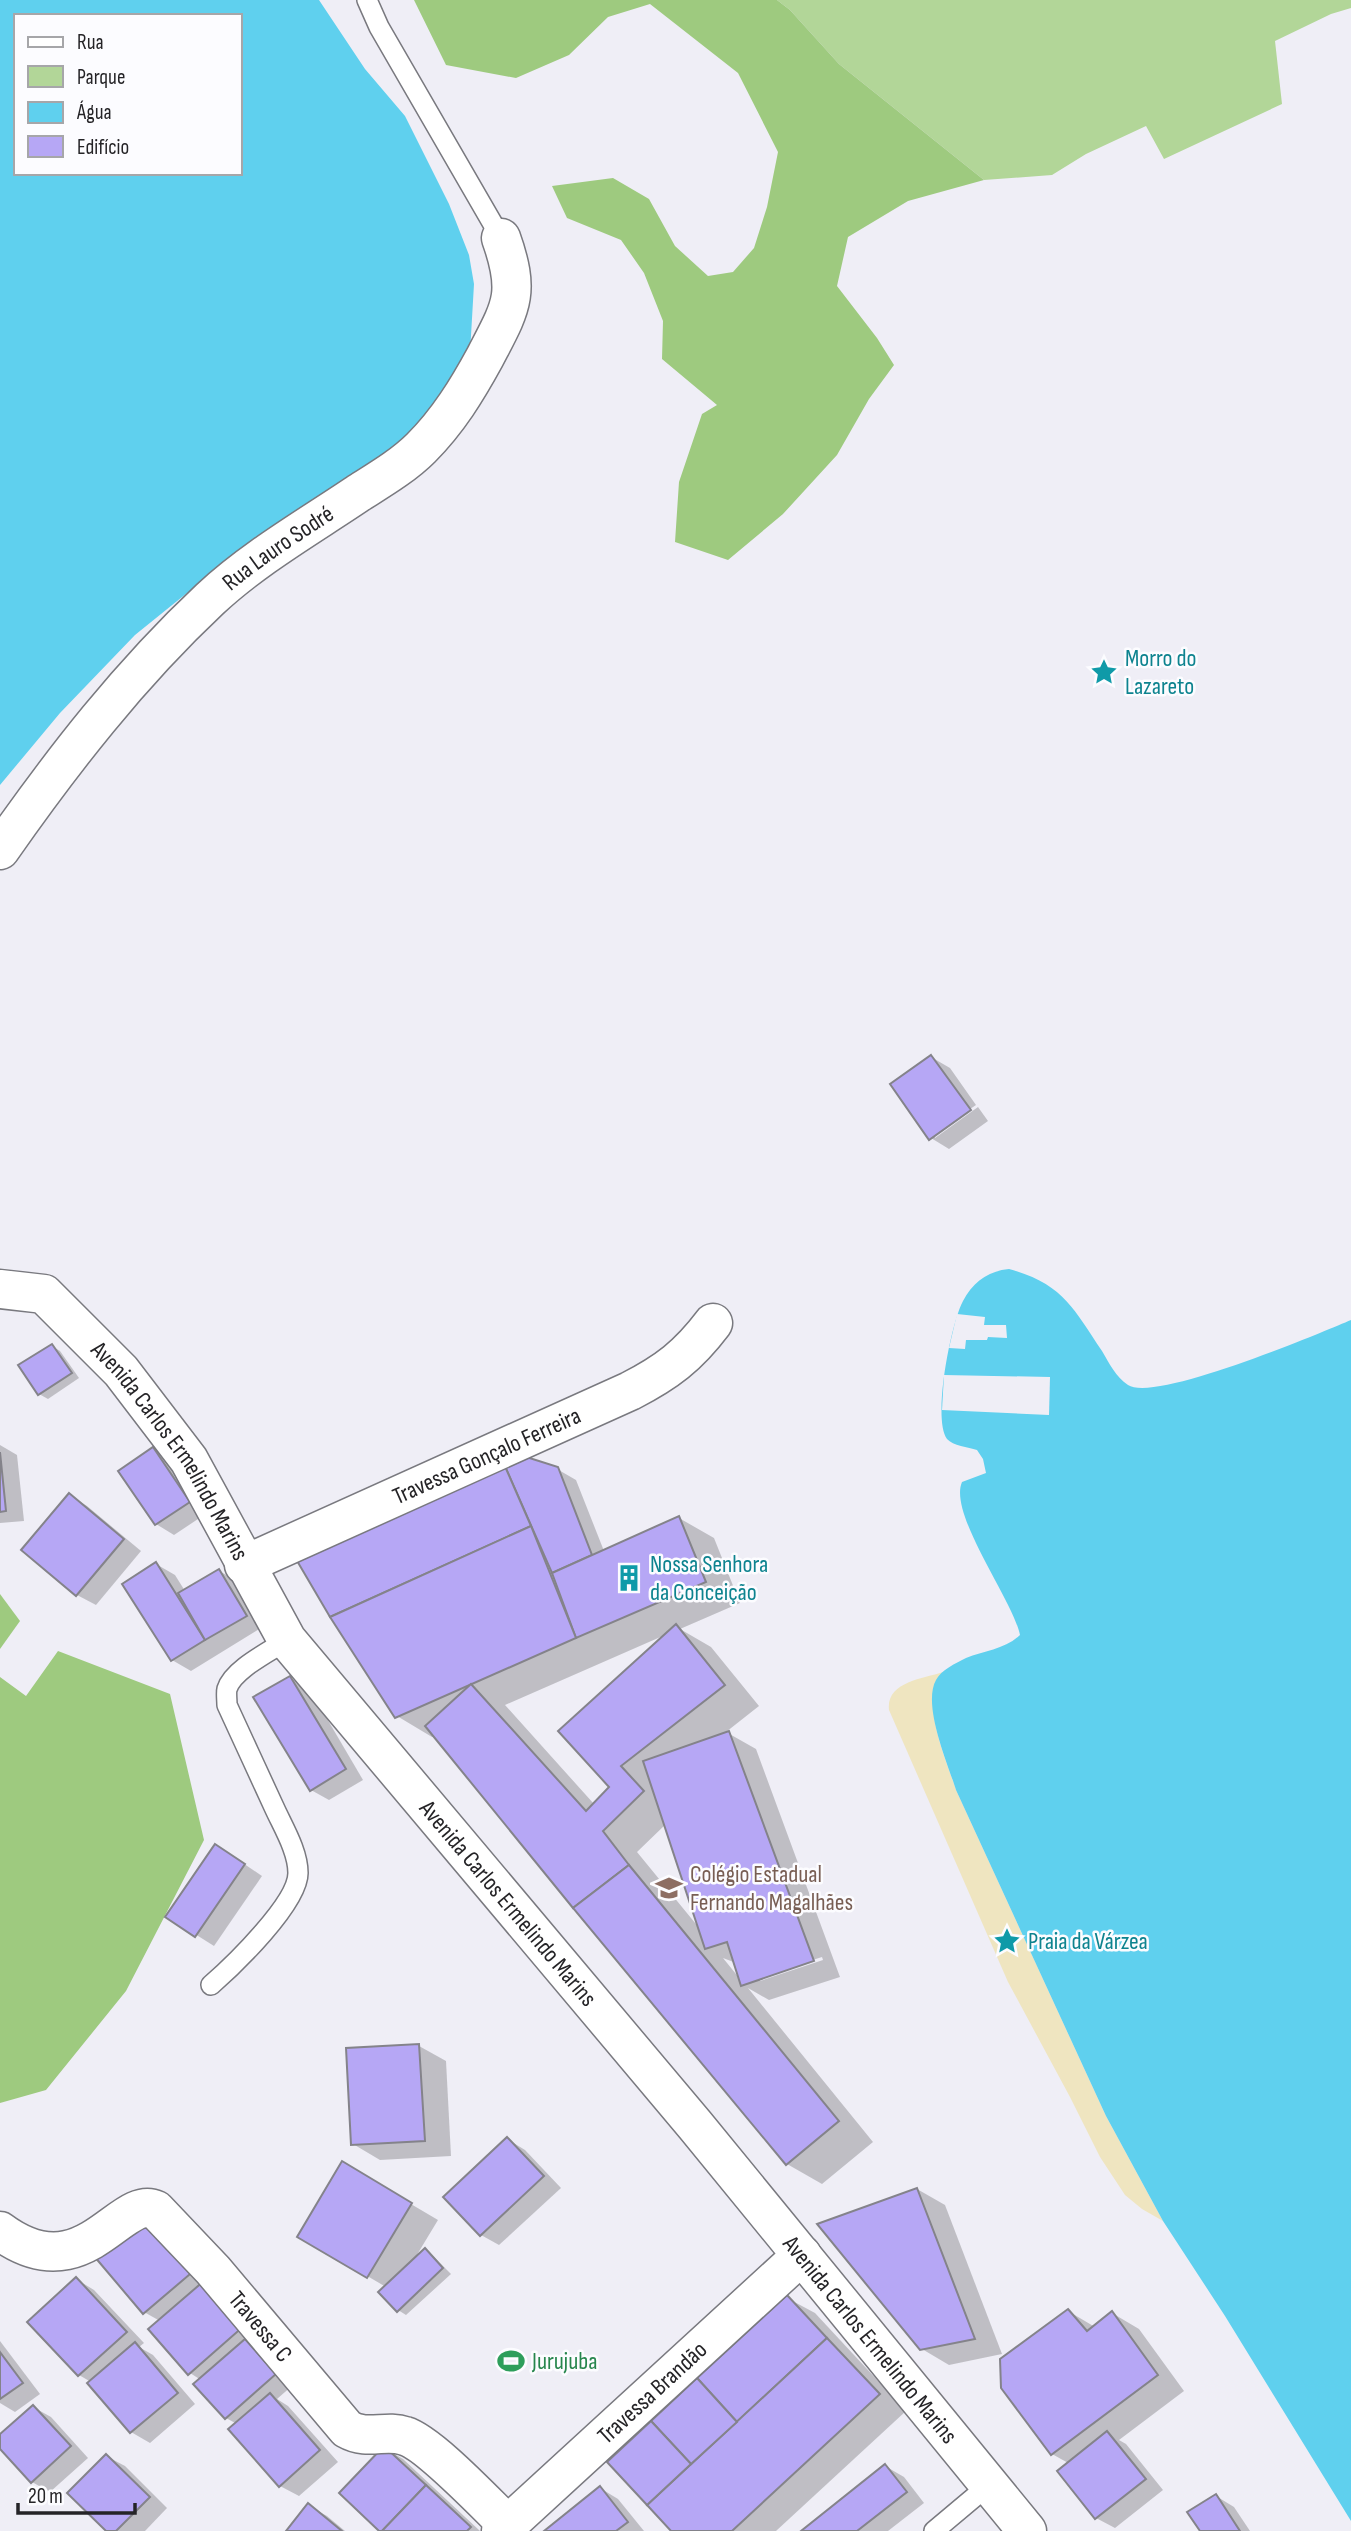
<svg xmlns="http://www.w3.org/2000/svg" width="1351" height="2531" font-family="'Sofia Sans Condensed',sans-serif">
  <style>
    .green { fill: #b2d698 }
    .forest { fill: #9eca7f }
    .sand { fill: #efe5c0 }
    .water { fill: #5fd0ee; fill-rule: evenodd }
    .pier { fill: #efeef6 }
    .shadow { fill: #0003; fill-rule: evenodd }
    .building { fill: #b6a7f5; stroke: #84838a; stroke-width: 2 }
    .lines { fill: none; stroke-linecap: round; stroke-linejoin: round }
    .service-casing { stroke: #79797f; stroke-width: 22 }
    .minor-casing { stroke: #79797f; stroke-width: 41 }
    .tertiary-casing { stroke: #79797f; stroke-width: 41 }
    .service { stroke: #fff; stroke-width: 19 }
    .minor { stroke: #fff; stroke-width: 38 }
    .tertiary { stroke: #fff; stroke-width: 38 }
    .labels { text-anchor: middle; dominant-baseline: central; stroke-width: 5; stroke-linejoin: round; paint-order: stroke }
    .street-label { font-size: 24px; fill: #252427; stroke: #fcfcff }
    .culture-label { font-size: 24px; fill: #0d838f; stroke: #fcfcff; text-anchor: start }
    .education-label { font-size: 24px; fill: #785e54; stroke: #fcfcff; text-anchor: start }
    .leisure-label { font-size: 24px; fill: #27864d; stroke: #fcfcff; text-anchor: start }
  </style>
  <rect width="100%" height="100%" fill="#efeef6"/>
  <polygon class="green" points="777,0 1351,0 1351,8 1331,14 1275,41 1282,104 1164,159 1146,126 1086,154 1052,175 984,180 839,64 790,10"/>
  <g class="forest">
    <polygon points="414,0 777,0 790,10 839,64 984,180 908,201 848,237 837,286 877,338 894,365 869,399 837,455 783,514 728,560 675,542 679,482 702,414 717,405 662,359 663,321 644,273 621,240 567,218 552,186 613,178 649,199 675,246 708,276 733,272 754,248 767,207 778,152 738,73 650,4 608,17 569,55 516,78 446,65"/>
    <polygon points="0,1594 20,1621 0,1649"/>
    <polygon points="58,1651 170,1694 204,1840 126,1991 46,2090 0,2103 0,1677 26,1696"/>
  </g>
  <path class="sand" d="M943,1672C918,1698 946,1759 956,1790L1106,2116L1163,2221L1142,2209L1125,2195L1100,2157L1070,2097L1008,1982L889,1710C886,1682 922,1679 943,1672Z"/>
  <g class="water">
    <path d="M0,0H319L365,69L405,116L449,204L469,255L474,284L469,370L434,426L187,593L135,635L60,713L0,785ZM16,16H240V173H16Z"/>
    <path d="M1009,1269C1063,1284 1073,1308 1102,1351C1109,1363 1116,1377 1128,1385C1155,1403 1318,1334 1351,1320V2521L1225,2316L1163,2221L1106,2116L956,1790C948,1764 922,1705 936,1680C941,1670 956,1663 966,1658C984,1651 1006,1649 1020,1635C1013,1600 948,1514 962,1482L986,1473L983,1459L977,1450C968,1447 953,1446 947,1439C932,1419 951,1323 963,1301C973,1282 988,1271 1009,1269Z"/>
  </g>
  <g class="pier">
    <polygon points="957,1314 985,1317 984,1325 1006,1325 1007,1338 988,1337 987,1340 966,1340 965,1349 949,1348"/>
    <polygon points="944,1375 1050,1377 1049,1415 942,1410"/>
  </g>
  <g class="shadow">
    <polygon points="931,1057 950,1068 976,1105 935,1133 935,1138 978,1107 988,1121 949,1149 931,1138"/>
    <polygon points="52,1346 60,1351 79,1378 48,1399 39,1394"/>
    <polygon points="0,1445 17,1455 24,1521 0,1523"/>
    <polygon points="153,1449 172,1460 207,1513 174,1535 156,1524"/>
    <path d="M505,1466L557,1469L576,1480L604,1551L679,1518L714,1538L740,1603L680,1629L711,1647L759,1706L726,1732L756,1749L840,1977L769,2000L748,1988L873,2142L822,2184L787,2164L435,1736L432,1737L397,1716ZM665,1635L611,1787L594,1804L505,1705ZM666,1824L700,1929L637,1852ZM822,1957L823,1960L760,1981V1977ZM723,1958L736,1963L740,1979Z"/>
    <polygon points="69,1495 87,1506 141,1551 96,1605 77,1595 24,1549"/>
    <polygon points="156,1564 175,1575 185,1591 219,1571 238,1581 264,1626 191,1671 172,1660"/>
    <polygon points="290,1678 309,1688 363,1780 329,1800 311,1790"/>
    <polygon points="234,1857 262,1876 214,1946 168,1917"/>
    <polygon points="419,2046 446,2061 451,2156 380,2160 353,2144"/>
    <polygon points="507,2139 525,2150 561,2188 499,2245 481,2235"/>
    <polygon points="343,2164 438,2220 415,2258 425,2251 433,2256 451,2274 406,2315 398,2310 386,2287 299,2236"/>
    <polygon points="917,2189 945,2205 1002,2354 949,2365 922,2349"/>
    <polygon points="147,2213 293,2385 277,2399 288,2406 338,2462 299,2496 280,2486 237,2424 226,2418 201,2380 190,2373 160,2321 144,2312"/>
    <polygon points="76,2279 94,2290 144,2343 139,2347 153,2355 195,2404 150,2443 131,2432 91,2382 79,2375"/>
    <polygon points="787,2298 815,2313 906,2411 776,2531 673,2531 648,2503"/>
    <polygon points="1068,2311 1095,2327 1112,2313 1139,2329 1184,2391 1119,2440 1126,2444 1163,2490 1115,2528 1096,2518 1070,2464 1052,2454"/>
    <polygon points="0,2341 40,2394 15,2412 0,2403"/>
    <polygon points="33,2407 51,2417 88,2458 50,2492 32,2482 0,2446 0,2436"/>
    <polygon points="384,2448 403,2459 480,2531 381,2531"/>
    <polygon points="106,2456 125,2466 167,2508 145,2531 109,2531"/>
    <polygon points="885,2466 904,2477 924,2503 888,2531 804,2531"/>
    <polygon points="600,2488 618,2499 644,2531 546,2531"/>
    <polygon points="1216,2496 1234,2507 1250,2531 1202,2531"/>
    <polygon points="309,2506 327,2516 345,2531 288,2531"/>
  </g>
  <g class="building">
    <polygon points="931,1055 971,1110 929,1140 890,1084"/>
    <polygon points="52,1344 72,1373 38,1395 18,1365"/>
    <polygon points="153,1447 190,1502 155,1525 118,1471"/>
    <polygon points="0,1452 6,1511 0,1512"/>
    <polygon points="520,1455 558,1467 592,1555 552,1573 504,1464"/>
    <polygon points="504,1464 531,1526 330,1617 293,1554"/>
    <polygon points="69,1493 124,1539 76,1596 21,1550"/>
    <polygon points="679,1516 706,1582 576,1638 552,1573"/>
    <polygon points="531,1526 576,1638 395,1718 330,1617"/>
    <polygon points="156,1562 205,1640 171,1661 122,1584"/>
    <polygon points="219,1569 247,1616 205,1640 178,1593"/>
    <polygon points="676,1624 725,1685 621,1766 644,1791 603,1831 629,1865 573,1908 425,1726 471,1684 586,1811 609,1787 558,1731"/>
    <polygon points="290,1676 346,1769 310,1791 253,1697"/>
    <polygon points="729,1731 814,1961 741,1986 727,1942 705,1949 643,1761"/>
    <polygon points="215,1844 245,1864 195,1937 165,1917"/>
    <polygon points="629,1865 839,2121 786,2165 573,1908"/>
    <polygon points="419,2044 425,2141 351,2145 346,2048"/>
    <polygon points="507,2137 544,2176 480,2236 443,2197"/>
    <polygon points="342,2161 412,2203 367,2278 297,2237"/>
    <polygon points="917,2188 975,2339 920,2350 817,2224"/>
    <polygon points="147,2211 196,2269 143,2314 94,2256"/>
    <polygon points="425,2248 443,2268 397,2312 378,2292"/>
    <polygon points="76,2277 127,2332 78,2376 27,2322"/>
    <polygon points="205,2280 245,2325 188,2375 148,2329"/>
    <polygon points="787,2295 827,2338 737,2422 697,2378"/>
    <polygon points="1068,2309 1087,2331 1112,2311 1158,2375 1051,2455 1001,2388 1000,2359"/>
    <polygon points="827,2338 880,2394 732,2531 671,2531 647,2505"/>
    <polygon points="245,2339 276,2374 225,2419 193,2384"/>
    <polygon points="135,2342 178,2393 130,2433 87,2383"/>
    <polygon points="0,2352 23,2383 0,2399"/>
    <polygon points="697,2378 737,2422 691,2464 651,2421"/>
    <polygon points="270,2393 320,2450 279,2487 228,2429"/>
    <polygon points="33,2405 71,2446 31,2483 0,2449 0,2434"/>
    <polygon points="651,2421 691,2464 647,2505 607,2462"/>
    <polygon points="1107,2431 1146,2479 1095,2519 1057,2471"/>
    <polygon points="384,2446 426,2485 382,2531 379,2531 339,2493"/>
    <polygon points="106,2454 150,2497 116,2531 106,2531 67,2493"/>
    <polygon points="885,2464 907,2492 857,2531 801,2531"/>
    <polygon points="426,2485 471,2527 467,2531 382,2531"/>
    <polygon points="600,2486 628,2522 616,2531 544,2531"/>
    <polygon points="1216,2494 1240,2531 1200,2531 1187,2512"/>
    <polygon points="308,2503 342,2531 286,2531"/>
  </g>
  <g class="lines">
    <defs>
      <g id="service">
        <polyline points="367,0 379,27 501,238"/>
        <path d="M211,1985C234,1965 298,1903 298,1873C298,1851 283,1827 274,1807C258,1773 243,1739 227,1705C227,1700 226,1693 227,1689C233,1669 271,1651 287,1640"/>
        <polyline points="934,2531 990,2484"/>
      </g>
      <g id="minor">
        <path id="s1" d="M0,850C63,760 130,674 210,599C254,558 308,527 357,494C379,480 403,466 421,448C448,421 467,390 485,357C511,307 521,294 501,238"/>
        <path id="s2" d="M244,1565L630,1391C667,1372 688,1356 713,1323"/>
        <path id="s3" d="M0,2231C84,2293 120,2193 156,2210L213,2270L347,2429C368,2441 385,2429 405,2436C429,2443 486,2504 507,2524"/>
        <path id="s4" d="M501,2531L802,2255"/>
      </g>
      <g id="tertiary">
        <path id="s5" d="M0,1289L44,1294L121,1371L189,1460L287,1640L695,2125L1027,2531"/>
      </g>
    </defs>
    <use href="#service" class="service-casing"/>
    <use href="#minor" class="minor-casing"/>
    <use href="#tertiary" class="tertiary-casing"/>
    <use href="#service" class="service"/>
    <use href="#minor" class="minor"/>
    <use href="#tertiary" class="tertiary"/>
  </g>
  <defs>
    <symbol id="sight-bare" viewBox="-9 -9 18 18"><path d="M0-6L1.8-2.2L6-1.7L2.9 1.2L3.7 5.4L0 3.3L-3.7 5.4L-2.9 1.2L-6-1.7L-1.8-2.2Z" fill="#0f9aa8" stroke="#fcfcff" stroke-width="2.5" paint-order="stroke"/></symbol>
    <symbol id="building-bare" viewBox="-9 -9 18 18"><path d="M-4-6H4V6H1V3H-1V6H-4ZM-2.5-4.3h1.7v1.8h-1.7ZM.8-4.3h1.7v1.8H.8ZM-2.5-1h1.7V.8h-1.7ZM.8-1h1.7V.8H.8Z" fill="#0f9aa8" stroke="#fcfcff" stroke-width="2.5" paint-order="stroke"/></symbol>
    <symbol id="school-bare" viewBox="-9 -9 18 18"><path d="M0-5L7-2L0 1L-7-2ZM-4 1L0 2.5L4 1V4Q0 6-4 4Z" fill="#8d6e63" stroke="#fcfcff" stroke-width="2.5" paint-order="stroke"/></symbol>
    <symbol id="stadium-bare" viewBox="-9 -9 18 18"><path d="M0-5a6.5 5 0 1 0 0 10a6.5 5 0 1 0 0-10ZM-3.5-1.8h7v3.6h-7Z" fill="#2e9e5b" stroke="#fcfcff" stroke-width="2.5" paint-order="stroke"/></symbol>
  </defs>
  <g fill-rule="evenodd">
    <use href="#sight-bare" x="1085" y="653" width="38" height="38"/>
    <use href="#building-bare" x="610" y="1559" width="38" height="38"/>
    <use href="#school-bare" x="650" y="1869" width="38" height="38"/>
    <use href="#sight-bare" x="988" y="1922" width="38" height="38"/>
    <use href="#stadium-bare" x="492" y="2342" width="38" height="38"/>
  </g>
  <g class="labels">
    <g class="street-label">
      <text stroke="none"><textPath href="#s1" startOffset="413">Rua Lauro Sodré</textPath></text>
      <text stroke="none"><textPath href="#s5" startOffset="247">Avenida Carlos Ermelindo Marins</textPath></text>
      <text stroke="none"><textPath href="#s2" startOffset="266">Travessa Gonçalo Ferreira</textPath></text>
      <text stroke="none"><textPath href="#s5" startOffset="814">Avenida Carlos Ermelindo Marins</textPath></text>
      <text stroke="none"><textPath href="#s3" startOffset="329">Travessa C</textPath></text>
      <text stroke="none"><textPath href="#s5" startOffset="1381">Avenida Carlos Ermelindo Marins</textPath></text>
      <text stroke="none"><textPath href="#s4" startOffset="205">Travessa Brandão</textPath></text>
    </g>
    <g class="culture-label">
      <text x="1125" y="658">Morro do<tspan x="1125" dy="28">Lazareto</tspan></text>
      <text x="650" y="1564">Nossa Senhora<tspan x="650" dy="28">da Conceição</tspan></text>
      <text x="1028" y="1941">Praia da Várzea</text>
    </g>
    <g class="education-label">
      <text x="690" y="1874">Colégio Estadual<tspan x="690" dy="28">Fernando Magalhães</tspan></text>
    </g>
    <g class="leisure-label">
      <text x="532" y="2361">Jurujuba</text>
    </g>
  </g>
  <rect x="14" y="14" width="228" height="161" fill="#fcfcff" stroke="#a6a6a9" stroke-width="2"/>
  <rect x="28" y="37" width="35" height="10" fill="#ffffff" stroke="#a6a6a9" stroke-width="2"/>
  <text x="77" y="49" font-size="21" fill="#252427">Rua</text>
  <rect x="28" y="66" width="35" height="21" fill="#b2d698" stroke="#a6a6a9" stroke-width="2"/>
  <text x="77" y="84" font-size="21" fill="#252427">Parque</text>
  <rect x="28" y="102" width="35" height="21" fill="#5fd0ee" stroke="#a6a6a9" stroke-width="2"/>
  <text x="77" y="119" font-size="21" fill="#252427">Água</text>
  <rect x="28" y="136" width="35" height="21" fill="#b6a7f5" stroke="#a6a6a9" stroke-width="2"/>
  <text x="77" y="154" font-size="21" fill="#252427">Edifício</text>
  <path d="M18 2503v10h117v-10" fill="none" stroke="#252427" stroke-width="3.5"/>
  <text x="28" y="2503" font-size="21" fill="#252427" stroke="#fcfcff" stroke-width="5" paint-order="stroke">20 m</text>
</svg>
